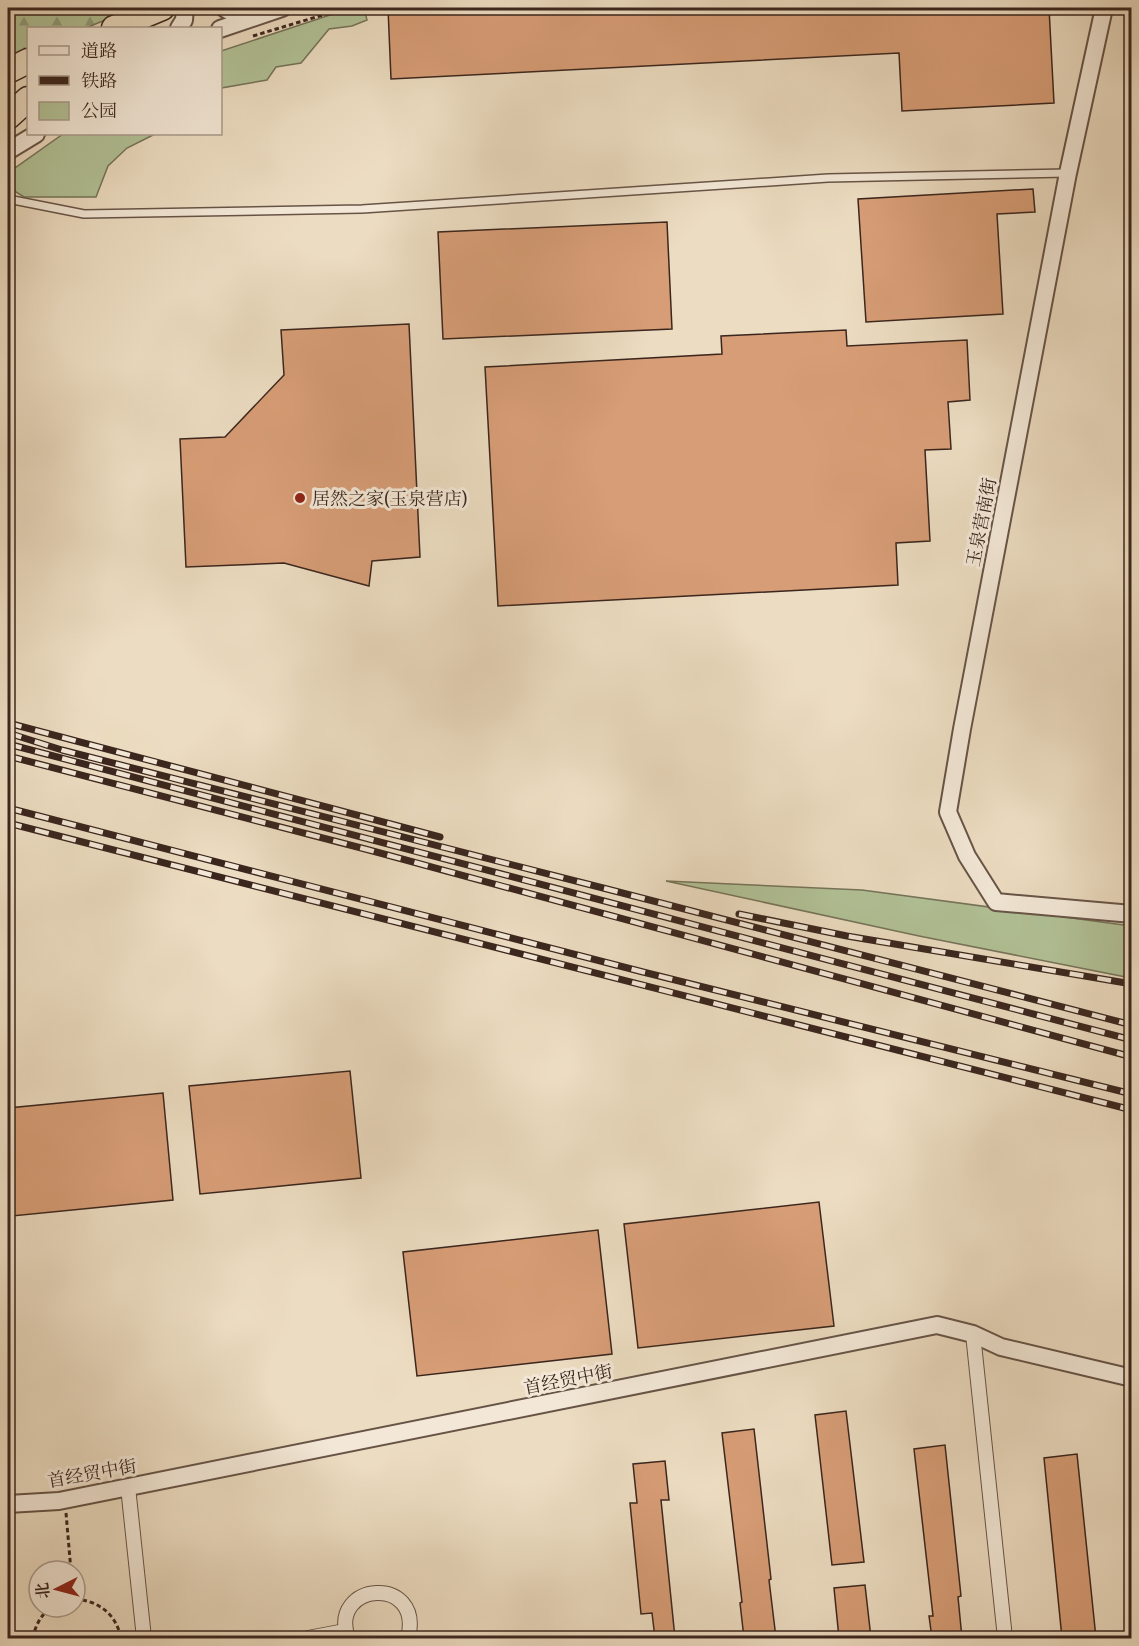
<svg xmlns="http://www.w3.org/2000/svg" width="1139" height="1646" font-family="'Gentium Book Plus','Noto Serif SC',serif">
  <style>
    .green { fill: #b2c297; stroke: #76745a; stroke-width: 1.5 }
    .forest { fill: url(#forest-firs); stroke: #76745a; stroke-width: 1.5 }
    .building { fill: #d79d76; stroke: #3b261e; stroke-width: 1.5 }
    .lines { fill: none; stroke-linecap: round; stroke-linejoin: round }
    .service-casing { stroke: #675447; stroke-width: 10 }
    .minor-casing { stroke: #675447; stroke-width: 16 }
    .tertiary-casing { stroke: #675447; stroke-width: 20 }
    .motorway-casing { stroke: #3b261e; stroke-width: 27 }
    .path { stroke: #3b261e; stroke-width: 3; stroke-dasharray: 4.5 3; stroke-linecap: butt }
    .service { stroke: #f3e8d7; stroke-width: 7 }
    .minor { stroke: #f3e8d7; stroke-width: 14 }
    .tertiary { stroke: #f3e8d7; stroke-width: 16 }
    .motorway { stroke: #ecdcc1; stroke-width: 24 }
    .rail-casing { stroke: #3b261e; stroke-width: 7 }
    .rail { stroke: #f3e8d7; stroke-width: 4.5; stroke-dasharray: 14; stroke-linecap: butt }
    .poi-dot { fill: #8f2418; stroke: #f3e8d7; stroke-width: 2 }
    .labels { text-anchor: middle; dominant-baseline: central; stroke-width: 6; stroke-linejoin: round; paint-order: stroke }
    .poi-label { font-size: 18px; fill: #3b261e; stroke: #f3e8d7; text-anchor: start }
    .street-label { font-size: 18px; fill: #3b261e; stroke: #f3e8d7 }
  </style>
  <defs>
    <pattern id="forest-firs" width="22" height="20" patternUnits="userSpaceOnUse" patternTransform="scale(1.5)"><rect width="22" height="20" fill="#b2c297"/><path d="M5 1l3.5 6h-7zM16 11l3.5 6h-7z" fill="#929d7b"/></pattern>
  </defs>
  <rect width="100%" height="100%" fill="#ecdcc1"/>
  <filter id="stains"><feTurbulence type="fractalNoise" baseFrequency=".00333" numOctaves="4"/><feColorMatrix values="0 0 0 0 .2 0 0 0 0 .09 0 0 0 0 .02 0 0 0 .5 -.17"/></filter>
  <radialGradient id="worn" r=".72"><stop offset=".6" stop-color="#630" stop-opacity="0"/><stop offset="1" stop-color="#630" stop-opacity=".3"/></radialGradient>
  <g class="green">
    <polygon points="364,8 367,20 352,26 329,29 301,63 276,67 267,80 221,88 221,51 330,15"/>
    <polygon points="63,134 155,134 127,148 108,166 96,197 24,197 8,187 8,173"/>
    <polygon points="666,881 862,890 1131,926 1131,978 919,936"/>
  </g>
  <polygon class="forest" points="8,8 134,8 86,28 28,28 28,54 8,67"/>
  <g class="building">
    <polygon points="388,8 1049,8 1054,103 902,111 899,53 391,79"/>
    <polygon points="1033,189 1035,212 997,214 1003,314 866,322 858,199"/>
    <polygon points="667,222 672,329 443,339 438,232"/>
    <polygon points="409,324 420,557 372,561 369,586 284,563 186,567 180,439 225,437 284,375 281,330"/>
    <polygon points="846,330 847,346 967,340 970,400 948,402 951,449 925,450 930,541 896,543 898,585 498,606 485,367 722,354 721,336"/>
    <polygon points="350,1071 361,1178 200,1194 189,1086"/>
    <polygon points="163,1093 173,1200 12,1216 8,1166 8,1108"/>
    <polygon points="819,1202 834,1326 638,1348 624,1224"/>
    <polygon points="598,1230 612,1354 417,1376 403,1252"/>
    <polygon points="846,1411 864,1562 832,1565 815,1415"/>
    <polygon points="754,1429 771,1579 769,1580 776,1638 744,1638 740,1603 742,1602 722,1433"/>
    <polygon points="945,1445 961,1596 958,1597 962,1638 932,1638 929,1616 933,1616 914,1449"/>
    <polygon points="1077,1454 1096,1638 1062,1638 1044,1458"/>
    <polygon points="665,1461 669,1500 661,1500 675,1638 655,1638 652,1613 641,1614 630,1503 637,1503 633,1464"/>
    <polygon points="865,1585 871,1638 839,1638 834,1588"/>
  </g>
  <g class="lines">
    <defs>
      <polyline id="service" points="8,199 84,214 362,209 828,178 1068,173"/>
      <g id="minor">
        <polyline points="973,1334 1005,1638"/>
        <polyline points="128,1487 144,1638"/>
        <polyline points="308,1638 345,1631"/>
        <path d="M348,1638C328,1582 424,1574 408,1638"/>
      </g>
      <g id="tertiary">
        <polyline points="224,8 245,20"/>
        <polyline points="1104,8 1068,173 962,729 948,812 967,856 996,902 1132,914"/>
        <polyline points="179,28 184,20 185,8"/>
        <polyline points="220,29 282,8"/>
        <polyline points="8,151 36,134"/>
        <polyline points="8,1504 59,1501 937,1325 973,1334 1001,1347 1132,1378"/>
      </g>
      <g id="motorway">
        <polyline points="114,28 162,8"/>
        <polyline points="8,71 28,61"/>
        <polyline points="8,117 28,99"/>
      </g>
    </defs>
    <use href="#service" class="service-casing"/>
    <use href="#minor" class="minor-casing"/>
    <use href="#tertiary" class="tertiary-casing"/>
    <use href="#motorway" class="motorway-casing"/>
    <g class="path">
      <polyline points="253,36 346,8"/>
      <polyline points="66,1513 71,1571"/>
      <path d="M75,1599C99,1601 116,1614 121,1638"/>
      <path d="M33,1638C35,1626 41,1614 52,1607"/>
    </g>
    <use href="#service" class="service"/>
    <use href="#minor" class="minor"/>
    <use href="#tertiary" class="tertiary"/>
    <use href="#motorway" class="motorway"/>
    <defs>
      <g id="rail">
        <polyline points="8,723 440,837"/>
        <polyline points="8,733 62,750 607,889 1132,1025"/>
        <polyline points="8,744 1132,1040"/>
        <polyline points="8,756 369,850 1132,1057"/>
        <polyline points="8,808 643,972 1132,1094"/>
        <polyline points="8,823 1132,1110"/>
        <polyline points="739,914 847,936 1132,984"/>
      </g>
    </defs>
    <use href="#rail" class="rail-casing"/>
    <use href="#rail" class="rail"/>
  </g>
  <circle class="poi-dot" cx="300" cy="498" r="6"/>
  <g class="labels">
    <g class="poi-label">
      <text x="312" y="498">居然之家(玉泉营店)</text>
    </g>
    <g class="street-label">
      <text transform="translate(981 522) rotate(-79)">玉泉营南街</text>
      <text transform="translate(568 1379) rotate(-11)">首经贸中街</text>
      <text transform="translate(92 1473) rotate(-10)">首经贸中街</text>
    </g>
  </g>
  <rect width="1139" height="1646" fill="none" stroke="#ecdcc1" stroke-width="30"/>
  <rect x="9" y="9" width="1121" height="1628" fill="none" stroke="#3b261e" stroke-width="3"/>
  <rect x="15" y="15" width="1109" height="1616" fill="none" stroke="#3b261e" stroke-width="1.5"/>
  <rect x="27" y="27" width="195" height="108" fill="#f3e8d7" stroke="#a99a8d" stroke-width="1.5"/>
  <rect x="39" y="46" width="30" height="9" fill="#f3e8d7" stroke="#a99a8d" stroke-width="1.5"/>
  <text x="81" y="57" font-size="18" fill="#3b261e">道路</text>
  <rect x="39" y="76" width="30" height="9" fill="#3b261e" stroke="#a99a8d" stroke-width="1.5"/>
  <text x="81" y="87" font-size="18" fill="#3b261e">铁路</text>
  <rect x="39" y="102" width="30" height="18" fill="#b2c297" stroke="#a99a8d" stroke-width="1.5"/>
  <text x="81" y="117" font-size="18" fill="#3b261e">公园</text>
  <g transform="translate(57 1589) rotate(264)"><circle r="28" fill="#f3e8d7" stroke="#a99a8d" stroke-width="1.5"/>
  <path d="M0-4.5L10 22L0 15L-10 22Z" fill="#8f2418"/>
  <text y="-9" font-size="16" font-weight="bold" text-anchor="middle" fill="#3b261e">北</text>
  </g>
  <rect width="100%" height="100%" filter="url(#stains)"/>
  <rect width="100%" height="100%" fill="url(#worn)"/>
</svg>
